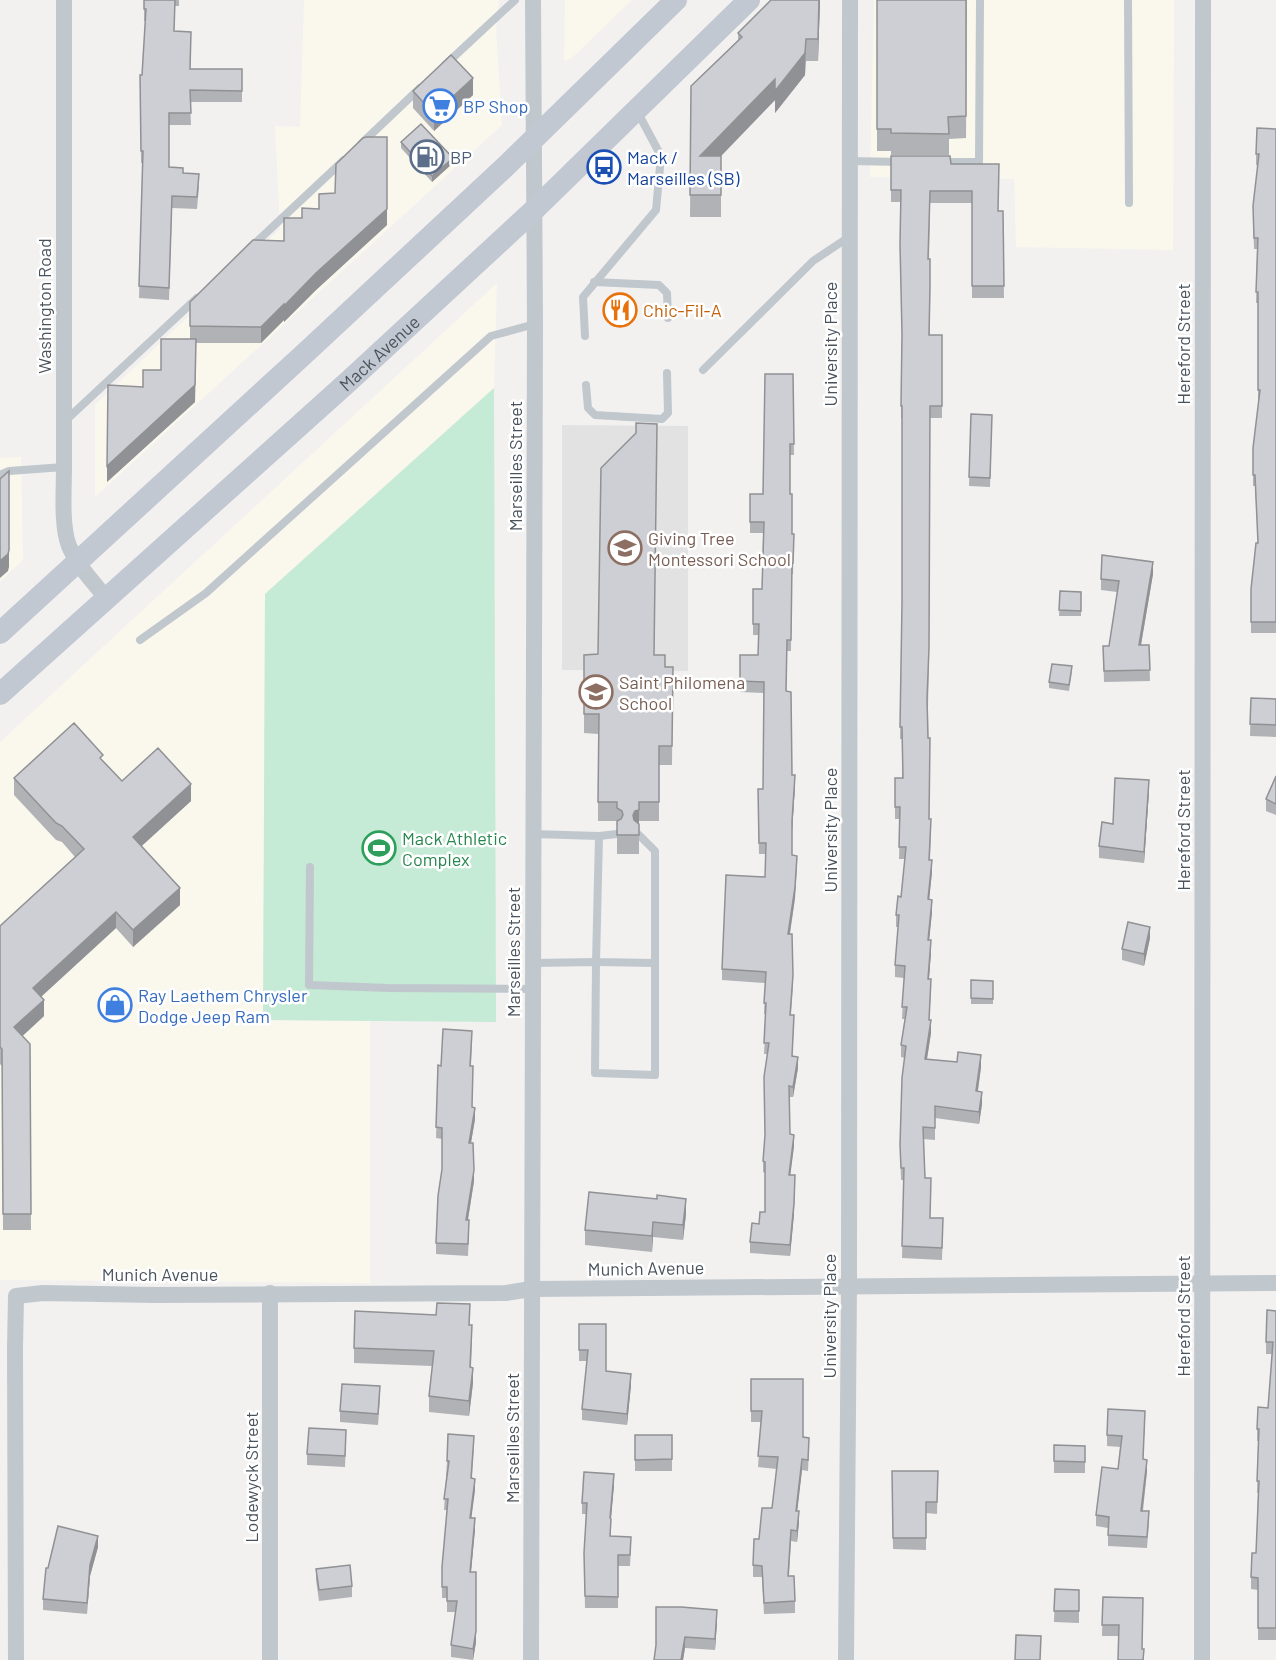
<svg xmlns="http://www.w3.org/2000/svg" width="1276" height="1660" font-family="Barlow,sans-serif">
  <style>
    .commercial { fill: #faf7ed }
    .education { fill: #e3e2e2 }
    .green { fill: #c5ead5 }
    .lines { fill: none; stroke-linecap: round; stroke-linejoin: round }
    .lane { stroke: #c0c7cd; stroke-width: 8 }
    .street { stroke: #c0c7cd; stroke-width: 16 }
    .secondary { stroke: #c1c8d1; stroke-width: 22 }
    .wall { fill: #b1b2b6 }
    .shaded-wall { fill: #909194 }
    .building { fill: #cecfd4; stroke: #909194; stroke-width: 1.5 }
    .labels { text-anchor: middle; dominant-baseline: central; stroke-width: 5; stroke-linejoin: round; paint-order: stroke }
    .shop-label { font-size: 18px; fill: #366cbe; stroke: #fff; text-anchor: start }
    .service-label { font-size: 18px; fill: #4e5e75; stroke: #fff; text-anchor: start }
    .transit-label { font-size: 18px; fill: #164399; stroke: #fff; text-anchor: start }
    .street-label { font-size: 18px; fill: #4a535b; stroke: #fff }
    .food-label { font-size: 18px; fill: #c56008; stroke: #fff; text-anchor: start }
    .education-label { font-size: 18px; fill: #785e54; stroke: #fff; text-anchor: start }
    .leisure-label { font-size: 18px; fill: #27864d; stroke: #fff; text-anchor: start }
  </style>
  <rect width="100%" height="100%" fill="#f2f1f0"/>
  <g class="commercial">
    <polygon points="304,0 499,0 496,31 502,125 95,497 95,405 280,229 275,126 300,127"/>
    <polygon points="565,0 632,0 572,58 564,61"/>
    <polygon points="874,0 1174,0 1173,250 1016,247 1014,179 870,177"/>
    <polygon points="497,283 494,388 265,594 263,1020 370,1021 370,1283 0,1280 0,742"/>
    <polygon points="21,457 23,560 0,582 0,458"/>
  </g>
  <polygon class="education" points="562,425 688,426 688,671 562,670"/>
  <polygon class="green" points="494,388 496,1022 263,1020 265,594"/>
  <g class="lines">
    <g class="lane">
      <polyline points="1128,0 1129,203"/>
      <polyline points="445,65 515,0"/>
      <polyline points="362,143 420,88"/>
      <polyline points="849,161 902,162"/>
      <polyline points="939,162 979,162 980,0"/>
      <polyline points="250,248 344,160"/>
      <polyline points="594,282 659,285 667,293 668,318"/>
      <polyline points="585,336 583,297 656,210 661,156 637,111"/>
      <polyline points="703,370 813,261 849,237"/>
      <polyline points="586,385 588,408 595,415 662,419 668,413 667,373"/>
      <polyline points="64,422 197,298"/>
      <polyline points="0,475 9,471 64,467"/>
      <polyline points="140,640 206,593 491,336 535,324"/>
      <polyline points="533,834 599,836 596,962 655,963"/>
      <polyline points="599,836 617,834"/>
      <polyline points="310,867 309,985 388,988 533,989"/>
      <polyline points="533,963 596,962 595,1073 655,1075 655,851 639,835"/>
    </g>
    <g class="street">
      <path d="M64,0V467C64,489 61,526 69,546C77,565 94,583 107,599"/>
      <polyline points="16,1660 15,1349 16,1296 43,1293 155,1295 506,1293 531,1289 1276,1283"/>
      <polyline points="270,1660 270,1293"/>
      <polyline points="531,1660 535,324 533,0"/>
      <polyline points="846,1660 849,1285 850,0"/>
      <polyline points="1202,1660 1203,0"/>
    </g>
    <g class="secondary">
      <polyline points="0,633 302,356 506,166 676,0"/>
      <path id="s1" d="M0,694L349,381L534,210L749,0"/>
    </g>
  </g>
  <g class="wall">
    <polygon points="144,0 179,0 179,6 175,6 174,31 191,44 190,69 242,69 242,102 190,102 191,125 169,125 169,167 183,173 199,186 197,209 172,208 169,300 139,298 143,163 141,163 140,75 142,75 146,21 144,21"/>
    <polygon points="771,0 820,0 818,61 806,61 805,75 775,113 775,100 720,156 721,156 721,217 690,217 691,86 738,40 738,33"/>
    <polygon points="877,0 967,0 966,138 949,139 949,155 891,155 891,151 877,151"/>
    <polygon points="413,91 473,95 434,131 413,108"/>
    <polygon points="1276,129 1276,633 1251,633 1251,589 1258,543 1255,486 1253,486 1253,448 1259,401 1258,401 1258,303 1256,303 1257,249 1254,249 1253,217 1258,166 1256,165 1256,154"/>
    <polygon points="401,142 453,163 432,182 401,148"/>
    <polygon points="891,156 951,164 998,211 1003,211 1004,298 972,298 972,203 930,203 929,259 930,335 942,392 942,418 930,418 929,660 928,707 929,819 931,831 930,860 932,872 929,900 932,912 929,940 931,952 929,979 931,992 929,1020 931,1033 927,1059 981,1067 978,1091 982,1104 979,1124 935,1118 935,1140 923,1139 925,1178 930,1218 943,1230 942,1260 902,1258 904,1180 901,1180 900,1145 905,1058 901,1057 901,1045 905,1019 902,1019 904,978 895,977 895,965 898,927 896,927 896,915 901,897 905,859 899,859 900,819 895,819 895,778 902,778 902,739 900,739 902,604 902,418 901,418 902,341 901,202 891,202"/>
    <polygon points="302,218 387,225 316,290 284,322 284,320 261,343 196,343 195,402 107,482 143,387 161,370 190,339 190,302 284,241"/>
    <polygon points="793,374 794,455 790,455 790,494 792,534 794,534 793,574 792,574 791,651 787,651 786,691 792,775 795,786 792,831 792,855 797,867 795,898 790,934 793,986 791,1015 794,1026 792,1056 798,1068 793,1097 789,1097 790,1134 794,1146 790,1175 794,1214 790,1256 750,1253 750,1242 765,1212 765,1173 763,1172 763,1161 765,1138 767,1054 764,1054 766,1014 764,1014 765,983 722,980 722,969 765,877 766,854 759,854 758,800 763,789 764,693 740,692 740,655 758,655 759,635 753,635 753,589 762,589 763,533 750,533 750,494 763,494"/>
    <polygon points="971,414 992,415 990,487 969,486"/>
    <polygon points="1153,574 1141,645 1149,645 1150,681 1104,682 1103,646 1109,646 1117,592 1101,590 1101,579"/>
    <polygon points="1060,591 1081,592 1081,616 1059,616"/>
    <polygon points="584,655 654,655 665,667 673,667 672,765 659,765 659,821 639,821 639,854 617,854 617,821 598,821 598,734 584,733"/>
    <polygon points="1072,672 1069,691 1049,688 1049,682"/>
    <polygon points="1251,698 1276,699 1276,737 1250,736"/>
    <polygon points="103,761 122,781 191,801 141,846 180,905 133,947 116,928 41,997 44,1016 22,1036 30,1044 31,1230 3,1230 2,1066 0,1064 0,926 75,857 62,842 56,840 14,795 14,778"/>
    <polygon points="1276,776 1276,815 1266,811 1266,799"/>
    <polygon points="1149,791 1144,863 1099,858 1099,846 1113,824"/>
    <polygon points="1150,938 1144,966 1122,960 1122,949"/>
    <polygon points="971,980 993,981 993,1004 971,1004"/>
    <polygon points="472,1042 471,1066 472,1107 475,1119 471,1143 474,1181 468,1220 469,1232 468,1256 436,1254 436,1243 442,1169 442,1139 436,1138 438,1065 441,1066"/>
    <polygon points="686,1214 683,1240 653,1237 652,1252 585,1245 585,1230"/>
    <polygon points="1276,1311 1276,1640 1258,1640 1258,1590 1251,1589 1251,1577 1256,1553 1258,1493 1257,1493 1258,1441 1257,1441 1257,1429 1268,1408 1272,1354 1266,1354 1266,1342"/>
    <polygon points="579,1324 606,1371 631,1385 627,1425 582,1420 582,1409 587,1361 579,1361"/>
    <polygon points="470,1325 472,1341 471,1368 473,1383 469,1416 429,1412 429,1396 432,1366 354,1363 354,1348"/>
    <polygon points="751,1379 803,1437 809,1449 808,1471 802,1470 797,1511 799,1522 797,1542 791,1541 789,1576 795,1601 795,1613 764,1614 762,1577 753,1577 753,1565 759,1539 772,1508 777,1469 758,1467 761,1422 751,1422"/>
    <polygon points="380,1397 378,1425 340,1422 340,1411"/>
    <polygon points="1145,1422 1143,1459 1147,1471 1143,1511 1149,1522 1147,1548 1108,1546 1108,1528 1096,1526 1096,1515 1118,1469 1120,1447 1107,1446 1107,1435"/>
    <rect x="635" y="1435" width="37" height="36"/>
    <polygon points="346,1441 345,1467 307,1465 307,1454"/>
    <polygon points="1054,1445 1085,1446 1085,1473 1054,1473"/>
    <polygon points="474,1447 472,1478 475,1490 471,1518 475,1529 471,1572 476,1583 476,1642 473,1660 451,1657 451,1645 456,1612 447,1612 447,1598 442,1598 442,1567 447,1510 444,1510 447,1461"/>
    <polygon points="892,1471 938,1471 937,1514 926,1513 926,1550 893,1549"/>
    <polygon points="614,1485 611,1518 611,1536 631,1548 630,1566 618,1566 618,1608 585,1608 584,1553 586,1514 582,1514 582,1503"/>
    <polygon points="98,1547 90,1576 87,1614 43,1610 43,1599 48,1568"/>
    <polygon points="316,1569 352,1586 352,1597 319,1601 316,1580"/>
    <polygon points="1055,1589 1079,1590 1079,1623 1054,1622"/>
    <polygon points="1103,1597 1142,1649 1144,1660 1119,1636 1102,1636"/>
    <polygon points="717,1621 715,1650 685,1648 683,1660 654,1660 656,1646"/>
  </g>
  <g class="shaded-wall">
    <polygon points="819,0 820,0 818,61 818,39"/>
    <polygon points="806,39 805,75 775,113 775,91"/>
    <polygon points="473,78 473,95 434,131 434,114"/>
    <polygon points="775,79 775,100 700,178 700,156"/>
    <polygon points="453,158 453,163 432,182 432,176"/>
    <polygon points="387,209 387,225 316,290 284,322 284,306 316,273"/>
    <polygon points="284,304 284,320 261,343 261,327"/>
    <polygon points="196,339 195,402 107,482 107,466"/>
    <polygon points="9,550 9,567 8,571 0,578 0,561"/>
    <polygon points="1153,562 1153,574 1139,656 1139,645"/>
    <polygon points="795,775 795,786 792,832 792,821"/>
    <polygon points="1149,780 1149,791 1144,863 1144,852"/>
    <polygon points="191,784 191,801 133,854 133,837"/>
    <polygon points="639,810 639,829 635,830 633,815 635,811"/>
    <polygon points="797,856 795,898 788,945 788,934"/>
    <polygon points="932,860 932,872 928,911 928,899"/>
    <polygon points="180,888 180,905 133,947 133,930"/>
    <polygon points="932,900 932,912 928,952 928,940"/>
    <polygon points="116,912 116,928 33,1004 33,988"/>
    <polygon points="1150,927 1150,938 1144,966 1144,954"/>
    <polygon points="931,940 931,952 928,991 928,979"/>
    <polygon points="44,1000 44,1016 14,1044 14,1027"/>
    <polygon points="931,1020 931,1033 925,1071 925,1059"/>
    <polygon points="981,1055 981,1067 976,1103 976,1091"/>
    <polygon points="798,1057 798,1068 793,1097 793,1087"/>
    <polygon points="982,1092 982,1104 979,1124 979,1112"/>
    <polygon points="475,1108 475,1119 469,1154 469,1143"/>
    <polygon points="794,1135 794,1146 789,1186 789,1175"/>
    <polygon points="474,1170 474,1181 466,1231 466,1220"/>
    <polygon points="795,1175 794,1214 790,1256 790,1245"/>
    <polygon points="686,1199 686,1214 683,1240 683,1225"/>
    <polygon points="653,1222 653,1237 652,1252 652,1236"/>
    <polygon points="473,1368 473,1383 469,1416 469,1401"/>
    <polygon points="631,1374 631,1385 627,1425 627,1414"/>
    <polygon points="802,1459 802,1470 796,1522 796,1511"/>
    <polygon points="1147,1460 1147,1471 1141,1522 1141,1511"/>
    <polygon points="614,1474 614,1485 610,1530 610,1518"/>
    <polygon points="475,1479 475,1490 470,1529 470,1518"/>
    <polygon points="799,1511 799,1522 797,1542 797,1531"/>
    <polygon points="475,1518 475,1529 470,1583 470,1572"/>
    <polygon points="98,1536 98,1547 90,1576 87,1614 90,1565"/>
    <polygon points="717,1610 717,1621 715,1650 715,1639"/>
    <polygon points="476,1631 476,1642 473,1660 473,1649"/>
    <polygon points="685,1637 685,1648 683,1660 681,1660"/>
  </g>
  <g class="building">
    <polygon points="144,0 175,0 174,31 191,32 190,69 242,69 242,91 190,90 191,113 169,113 169,167 183,168 183,173 199,174 197,197 172,196 169,288 139,286 143,151 141,151 140,75 142,75 146,9 144,9"/>
    <polygon points="771,0 819,0 818,39 806,39 805,53 775,91 775,79 700,156 721,156 721,195 690,195 691,86 742,37 738,33"/>
    <polygon points="877,0 966,0 966,116 948,117 949,134 891,133 891,129 877,129"/>
    <polygon points="451,55 473,78 434,114 413,91"/>
    <polygon points="421,124 453,158 432,176 401,142"/>
    <polygon points="1257,128 1276,129 1276,622 1251,622 1251,589 1256,543 1258,543 1255,475 1253,475 1253,448 1260,390 1258,390 1258,292 1256,292 1258,238 1254,238 1253,206 1259,154 1256,154"/>
    <polygon points="366,137 387,137 387,209 316,273 284,306 284,304 261,327 190,326 190,302 253,240 284,241 284,218 302,218 302,208 319,209 319,194 335,193 336,164 363,138"/>
    <polygon points="891,156 950,156 951,164 999,164 998,211 1003,211 1004,286 972,286 972,191 930,191 928,259 930,259 930,287 929,335 942,335 942,406 930,406 929,648 927,699 928,738 930,738 929,819 931,819 929,860 932,860 928,899 932,900 928,940 931,940 928,979 931,979 929,1020 931,1020 925,1059 957,1062 958,1052 981,1055 976,1091 982,1092 979,1112 935,1106 935,1128 923,1127 925,1178 931,1178 930,1218 943,1218 942,1248 902,1246 904,1168 901,1168 900,1145 902,1078 906,1046 901,1045 907,1007 902,1007 905,966 895,965 899,915 896,915 898,896 901,897 906,847 899,847 900,807 895,807 895,778 903,778 902,727 900,727 902,603 902,406 901,406 902,334 900,244 901,190 891,190"/>
    <polygon points="161,339 196,339 195,385 107,466 108,385 143,387 143,370 161,370"/>
    <polygon points="765,374 793,374 794,444 790,444 790,494 792,494 792,534 794,534 793,563 792,563 791,640 787,640 786,691 791,692 792,775 795,775 792,821 792,855 797,856 795,887 788,934 792,934 793,975 790,1015 794,1015 792,1056 798,1057 793,1087 789,1086 790,1134 794,1135 789,1175 795,1175 794,1203 790,1245 750,1242 752,1223 759,1224 760,1212 765,1212 765,1162 763,1161 765,1135 764,1077 769,1043 764,1043 766,1003 764,1003 766,972 722,969 726,875 765,877 766,843 759,843 758,789 763,789 764,682 740,681 740,655 758,655 759,624 753,624 753,589 762,589 764,522 750,522 750,494 763,494"/>
    <polygon points="971,414 992,415 990,478 969,477"/>
    <polygon points="636,423 657,424 654,655 665,655 665,667 673,667 672,746 659,746 659,802 639,802 639,810 635,811 633,815 634,820 639,824 639,835 617,835 617,821 621,819 623,815 622,811 617,808 617,802 598,802 599,714 584,714 584,655 598,654 601,468 636,433"/>
    <polygon points="9,471 9,550 8,554 0,561 0,479"/>
    <polygon points="1102,555 1153,562 1139,645 1149,645 1150,670 1104,671 1103,646 1109,646 1119,581 1101,579"/>
    <polygon points="1060,591 1081,592 1081,611 1059,610"/>
    <polygon points="1052,664 1072,666 1069,685 1049,682"/>
    <polygon points="1251,698 1276,699 1276,725 1250,724"/>
    <polygon points="74,723 103,755 100,758 122,781 158,748 191,784 133,837 180,888 133,930 116,912 33,988 44,1000 14,1027 30,1044 31,1214 3,1214 2,1049 0,1047 0,926 84,849 62,826 56,823 14,778"/>
    <polygon points="1276,776 1276,804 1266,799"/>
    <polygon points="1115,778 1149,780 1144,852 1099,846 1102,822 1113,824"/>
    <polygon points="1128,922 1150,927 1144,954 1122,949"/>
    <polygon points="971,980 993,981 993,999 971,998"/>
    <polygon points="443,1029 472,1031 470,1066 473,1066 472,1107 475,1108 469,1143 473,1143 474,1170 466,1220 469,1220 468,1244 436,1243 438,1196 442,1169 442,1128 436,1127 438,1065 441,1066"/>
    <polygon points="589,1192 657,1199 657,1195 686,1199 683,1225 653,1222 652,1236 585,1230"/>
    <polygon points="437,1303 470,1304 469,1325 472,1325 470,1367 473,1368 469,1401 429,1396 434,1351 354,1348 355,1311 436,1315"/>
    <polygon points="1267,1310 1276,1311 1276,1628 1258,1628 1258,1578 1251,1577 1252,1553 1256,1553 1259,1481 1257,1481 1259,1429 1257,1429 1258,1407 1268,1408 1273,1342 1266,1342"/>
    <polygon points="579,1324 606,1324 606,1371 631,1374 627,1414 582,1409 588,1350 579,1350"/>
    <polygon points="751,1379 803,1379 803,1437 809,1438 808,1460 802,1459 796,1511 799,1511 797,1531 791,1530 788,1576 794,1576 795,1601 764,1603 762,1566 753,1565 754,1539 759,1539 762,1508 772,1508 778,1457 758,1456 762,1411 751,1411"/>
    <polygon points="342,1384 380,1386 378,1414 340,1411"/>
    <polygon points="1108,1409 1145,1411 1143,1459 1147,1460 1141,1511 1149,1511 1147,1537 1108,1535 1109,1517 1096,1515 1102,1467 1118,1469 1122,1436 1107,1435"/>
    <polygon points="309,1428 346,1430 345,1456 307,1454"/>
    <polygon points="448,1434 474,1436 471,1478 475,1479 470,1518 475,1518 470,1572 476,1572 476,1631 473,1649 451,1645 457,1601 447,1601 447,1587 442,1587 442,1567 448,1499 444,1499 449,1461 447,1461"/>
    <polygon points="635,1435 672,1435 672,1459 635,1460"/>
    <polygon points="1054,1445 1085,1446 1085,1462 1054,1461"/>
    <polygon points="892,1471 938,1471 937,1502 926,1502 926,1538 893,1538"/>
    <polygon points="584,1472 614,1474 610,1518 611,1519 610,1536 631,1537 630,1555 618,1555 618,1597 585,1596 584,1553 587,1503 582,1503"/>
    <polygon points="58,1526 98,1536 90,1565 87,1603 43,1599 46,1568 48,1568"/>
    <polygon points="350,1565 352,1586 319,1590 316,1569"/>
    <polygon points="1055,1589 1079,1590 1079,1611 1054,1611"/>
    <polygon points="1103,1597 1143,1598 1142,1649 1144,1649 1143,1660 1118,1660 1119,1625 1102,1625"/>
    <polygon points="656,1607 681,1607 717,1610 715,1639 685,1637 681,1660 654,1660 656,1645"/>
    <polygon points="1016,1635 1041,1636 1040,1660 1015,1660"/>
  </g>
  <defs>
    <symbol id="supermarket-ring" viewBox="-11 -11 22 22"><circle r="9.5" fill="#fff" stroke="#3f7fe0" stroke-width="1.5"/><path d="M-6-5.5h2.5l.6 2H6L4.5 2H-2.5L-4.4-4H-6ZM-1.5 3.2a1.3 1.3 0 1 0 .1 0ZM3 3.2a1.3 1.3 0 1 0 .1 0Z" fill="#3f7fe0"/></symbol>
    <symbol id="fuel-ring" viewBox="-11 -11 22 22"><circle r="9.5" fill="#fff" stroke="#5c6f8a" stroke-width="1.5"/><path d="M-5.5-6h7V0h2V4h1.3V-2.5L3-4.5l.8-.8L6-3V5H2.5V1h-1V6h-7ZM-4.2-4.7v3.2H.2V-4.7Z" fill="#5c6f8a"/></symbol>
    <symbol id="bus-ring" viewBox="-11 -11 22 22"><circle r="9.5" fill="#fff" stroke="#1a4fb4" stroke-width="1.5"/><path d="M-5-6H5V4H4V6H2V4H-2V6H-4V4H-5ZM-3.5-4V0h7V-4ZM-3.5 1.2v1.5H-2V1.2ZM2 1.2v1.5H3.5V1.2Z" fill="#1a4fb4"/></symbol>
    <symbol id="restaurant-ring" viewBox="-11 -11 22 22"><circle r="9.5" fill="#fff" stroke="#e8710a" stroke-width="1.5"/><path d="M-5-6h1v4h1v-4h1v4h1v-4h1v5L-1.5 .5V6h-2V.5L-5-1ZM5-6V6H3V1.5H1.5Q1.5-4 5-6Z" fill="#e8710a"/></symbol>
    <symbol id="school-ring" viewBox="-11 -11 22 22"><circle r="9.5" fill="#fff" stroke="#8d6e63" stroke-width="1.5"/><path d="M0-5L7-2L0 1L-7-2ZM-4 1L0 2.5L4 1V4Q0 6-4 4Z" fill="#8d6e63"/></symbol>
    <symbol id="stadium-ring" viewBox="-11 -11 22 22"><circle r="9.5" fill="#fff" stroke="#2e9e5b" stroke-width="1.5"/><path d="M0-5a6.5 5 0 1 0 0 10a6.5 5 0 1 0 0-10ZM-3.5-1.8h7v3.6h-7Z" fill="#2e9e5b"/></symbol>
    <symbol id="shop-ring" viewBox="-11 -11 22 22"><circle r="9.5" fill="#fff" stroke="#3f7fe0" stroke-width="1.5"/><path d="M-5-2.5h2.3a2.7 3.5 0 0 1 5.4 0H5L5.5 6h-11ZM-1.5-2.5h3a1.5 2.3 0 0 0-3 0Z" fill="#3f7fe0"/></symbol>
  </defs>
  <g fill-rule="evenodd">
    <use href="#supermarket-ring" x="421" y="87" width="38" height="38"/>
    <use href="#fuel-ring" x="408" y="138" width="38" height="38"/>
    <use href="#bus-ring" x="585" y="148" width="38" height="38"/>
    <use href="#restaurant-ring" x="601" y="291" width="38" height="38"/>
    <use href="#school-ring" x="606" y="529" width="38" height="38"/>
    <use href="#school-ring" x="577" y="673" width="38" height="38"/>
    <use href="#stadium-ring" x="360" y="829" width="38" height="38"/>
    <use href="#shop-ring" x="96" y="986" width="38" height="38"/>
  </g>
  <g class="labels">
    <g class="shop-label">
      <text x="463" y="106">BP Shop</text>
      <text x="138" y="995">Ray Laethem Chrysler<tspan x="138" dy="21">Dodge Jeep Ram</tspan></text>
    </g>
    <g class="service-label">
      <text x="450" y="157">BP</text>
    </g>
    <g class="transit-label">
      <text x="627" y="157">Mack /<tspan x="627" dy="21">Marseilles (SB)</tspan></text>
    </g>
    <g class="street-label">
      <text transform="translate(44 306) rotate(-90)">Washington Road</text>
      <text transform="translate(830 344) rotate(-90)">University Place</text>
      <text transform="translate(1183 344) rotate(-90)">Hereford Street</text>
      <text stroke="none"><textPath href="#s1" startOffset="510">Mack Avenue</textPath></text>
      <text transform="translate(515 466) rotate(-90)">Marseilles Street</text>
      <text transform="translate(830 830) rotate(-90)">University Place</text>
      <text transform="translate(1183 830) rotate(-90)">Hereford Street</text>
      <text transform="translate(513 952) rotate(-90)">Marseilles Street</text>
      <text transform="translate(646 1268) rotate(-1)">Munich Avenue</text>
      <text x="160" y="1274">Munich Avenue</text>
      <text transform="translate(829 1316) rotate(-90)">University Place</text>
      <text transform="translate(1183 1316) rotate(-90)">Hereford Street</text>
      <text transform="translate(512 1438) rotate(-90)">Marseilles Street</text>
      <text transform="translate(251 1477) rotate(-90)">Lodewyck Street</text>
    </g>
    <g class="food-label">
      <text x="643" y="310">Chic-Fil-A</text>
    </g>
    <g class="education-label">
      <text x="648" y="538">Giving Tree<tspan x="648" dy="21">Montessori School</tspan></text>
      <text x="619" y="682">Saint Philomena<tspan x="619" dy="21">School</tspan></text>
    </g>
    <g class="leisure-label">
      <text x="402" y="838">Mack Athletic<tspan x="402" dy="21">Complex</tspan></text>
    </g>
  </g>
</svg>
